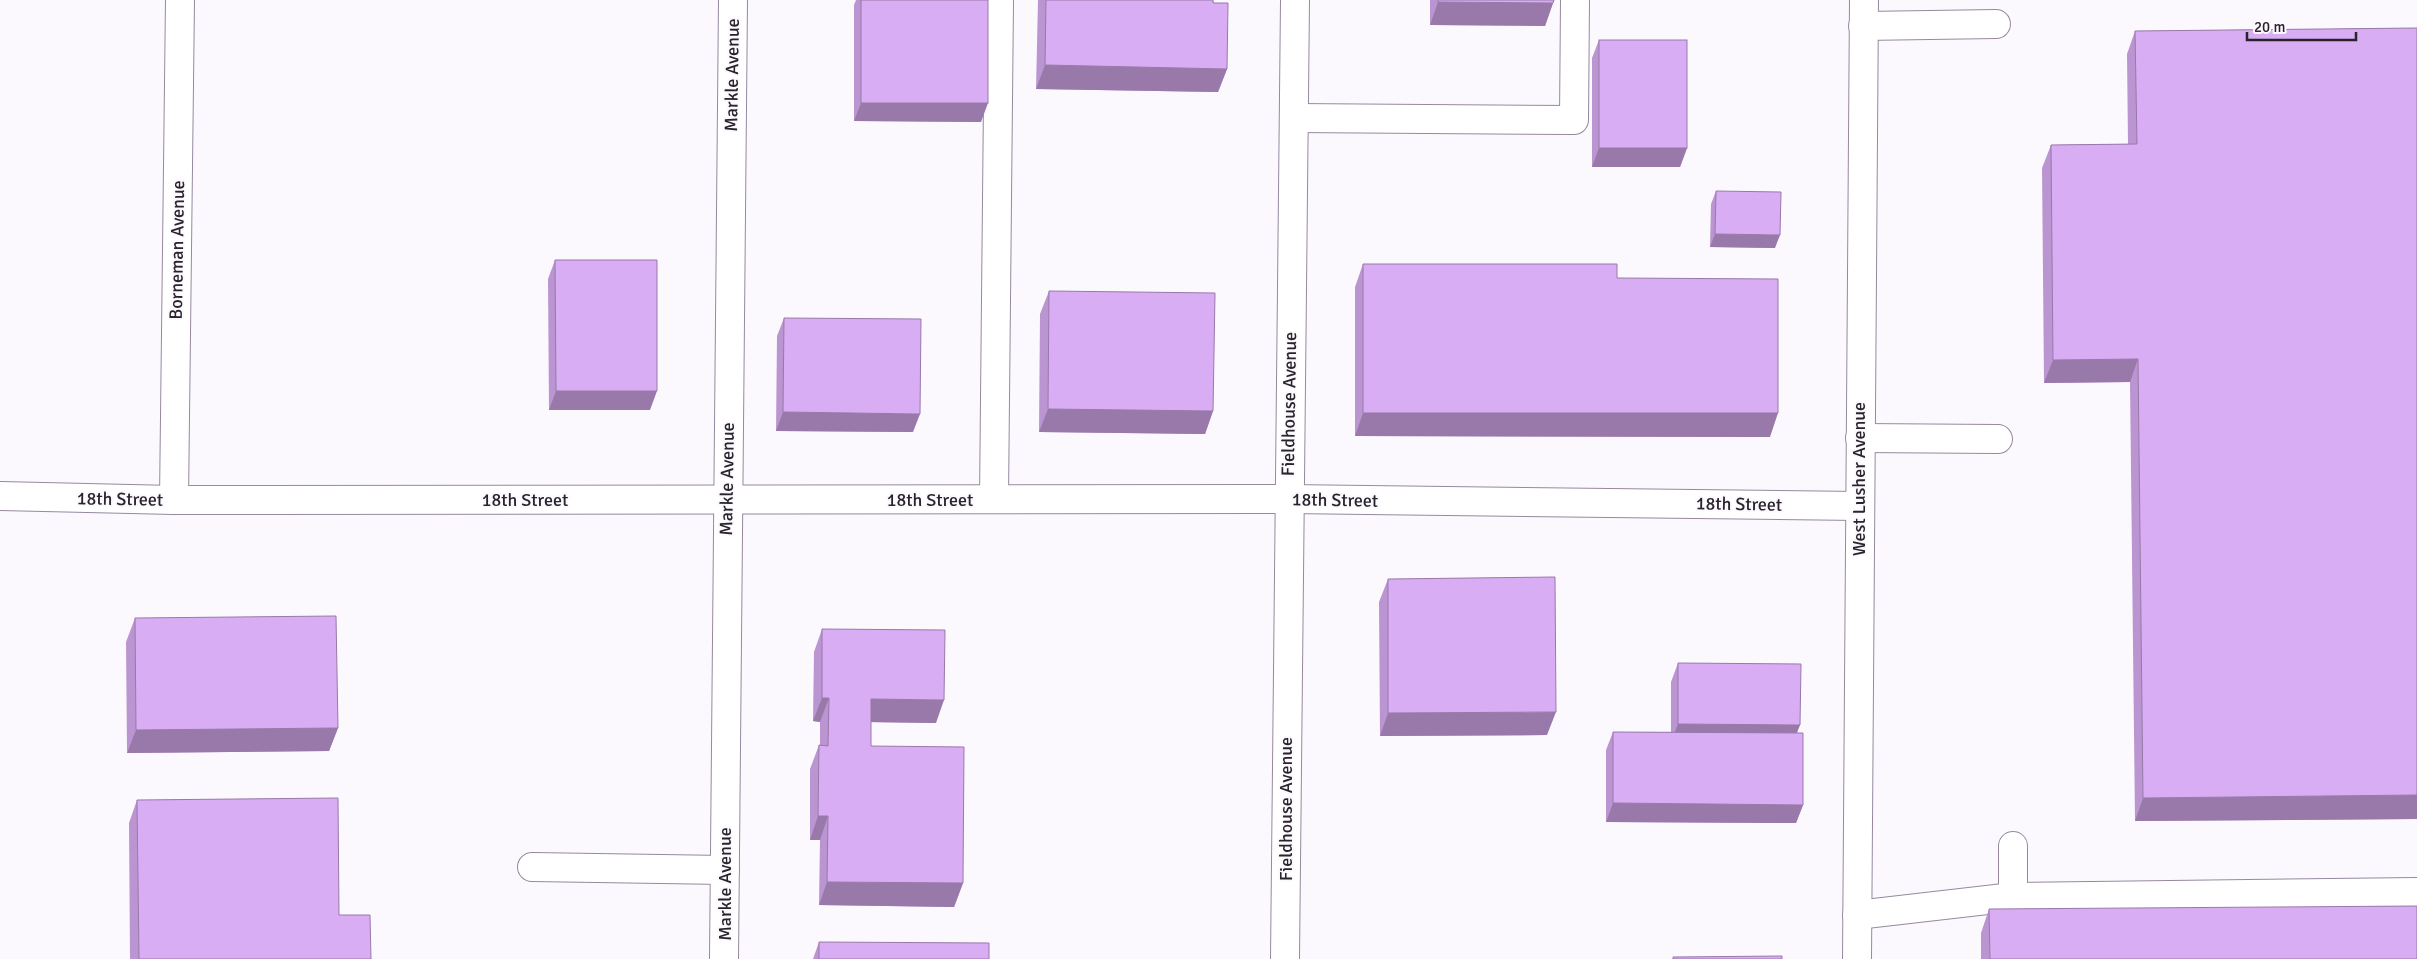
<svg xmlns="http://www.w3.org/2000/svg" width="2417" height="959" font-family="Signika,sans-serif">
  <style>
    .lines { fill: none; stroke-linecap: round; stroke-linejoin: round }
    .minor-casing { stroke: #96899e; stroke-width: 30 }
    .major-casing { stroke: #96899e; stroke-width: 30 }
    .minor { stroke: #fff; stroke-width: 28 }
    .major { stroke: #fff; stroke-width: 28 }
    .wall { fill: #bb95d1 }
    .shaded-wall { fill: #9879aa }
    .building { fill: #d9adf3; stroke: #9879aa }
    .labels { text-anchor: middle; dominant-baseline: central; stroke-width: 4; stroke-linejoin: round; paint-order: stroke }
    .street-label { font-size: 18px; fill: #29232c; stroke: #fcf9fe }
  </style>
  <rect width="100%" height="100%" fill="#fcf9fe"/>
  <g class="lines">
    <defs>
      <g id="minor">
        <polyline points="1863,26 1996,24"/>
        <polyline points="1294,118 1574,120 1575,0"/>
        <polyline points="1860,438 1998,439"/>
        <polyline points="0,496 174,500 1288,499 1859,506"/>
        <polyline points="994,499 999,0"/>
        <polyline points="174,500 180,0"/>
        <polyline points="2013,846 2013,897"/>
        <polyline points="532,867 725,870"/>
        <polyline points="1857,915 2013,897 2417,892"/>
        <polyline points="724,959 733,0"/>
        <polyline points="1285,959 1295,0"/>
      </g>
      <polyline id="major" points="1857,959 1864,0"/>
    </defs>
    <use href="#minor" class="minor-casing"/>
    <use href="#major" class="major-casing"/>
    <use href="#minor" class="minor"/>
    <use href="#major" class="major"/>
  </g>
  <g class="wall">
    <polygon points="856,0 988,0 981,122 854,121 854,5"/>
    <polygon points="1038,0 1213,0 1227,69 1218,92 1036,89"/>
    <polygon points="1430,0 1554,0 1553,3 1545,26 1430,25"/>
    <polygon points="2417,28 2417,819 2135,821 2130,382 2044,383 2042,168 2051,145 2128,144 2127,54 2135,31"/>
    <polygon points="1599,40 1687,148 1680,167 1592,167 1592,58"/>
    <polygon points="1716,191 1775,248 1710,247 1711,204"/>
    <polygon points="555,260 650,410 549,410 548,279"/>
    <polygon points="1363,264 1617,278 1770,437 1355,436 1355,287"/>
    <polygon points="1049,291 1213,411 1205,434 1039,432 1040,314"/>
    <polygon points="784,318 913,432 776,431 777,336"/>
    <polygon points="1388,579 1547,735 1380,736 1379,602"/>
    <polygon points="135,618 338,728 329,751 127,753 126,642"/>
    <polygon points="822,629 936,723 871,722 871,746 963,883 954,907 819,905 820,840 810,840 810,769 819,745 820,745 820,722 813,721 814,652"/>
    <polygon points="1678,663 1797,733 1803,805 1796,823 1606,822 1606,750 1613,732 1671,732 1671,682"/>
    <polygon points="137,800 339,915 371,959 130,959 129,823"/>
    <polygon points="1989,909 2417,959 1981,959 1981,933"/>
    <polygon points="819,942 989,959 813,959"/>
  </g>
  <g class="shaded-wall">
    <polygon points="1438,2 1553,3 1545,26 1430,25"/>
    <polygon points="1045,65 1227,69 1218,92 1036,89"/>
    <polygon points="861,103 988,103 981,122 854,121"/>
    <polygon points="1599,148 1687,148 1680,167 1592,167"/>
    <polygon points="1715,234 1780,235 1775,248 1710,247"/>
    <polygon points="2138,359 2130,382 2044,383 2053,360"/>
    <polygon points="556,391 657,391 650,410 549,410"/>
    <polygon points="1048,409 1213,411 1205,434 1039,432"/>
    <polygon points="783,412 920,414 913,432 776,431"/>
    <polygon points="1363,413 1778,413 1770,437 1355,436"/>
    <polygon points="822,698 829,698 820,722 813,721"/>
    <polygon points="871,699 944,700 936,723 863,722"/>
    <polygon points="1556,712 1547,735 1380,736 1388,713"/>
    <polygon points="1678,724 1800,725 1793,743 1671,742"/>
    <polygon points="338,728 329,751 127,753 136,730"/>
    <polygon points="2417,795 2417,819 2135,821 2143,798"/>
    <polygon points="1613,803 1803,805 1796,823 1606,822"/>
    <polygon points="818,816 828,816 820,840 810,840"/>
    <polygon points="827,882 963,883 954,907 819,905"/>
  </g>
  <g class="building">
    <rect x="861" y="0" width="127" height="103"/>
    <polygon points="1046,0 1213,0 1213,3 1228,3 1227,69 1045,65"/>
    <polygon points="1438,0 1554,0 1553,3 1438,2"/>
    <polygon points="2417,28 2417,795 2143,798 2138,359 2053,360 2051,145 2137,144 2135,31"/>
    <rect x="1599" y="40" width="88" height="108"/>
    <polygon points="1716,191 1781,192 1780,235 1715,234"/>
    <polygon points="555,260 657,260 657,391 556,391"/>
    <polygon points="1363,264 1617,264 1617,278 1778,279 1778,413 1363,413"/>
    <polygon points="1049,291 1215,293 1213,411 1048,409"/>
    <polygon points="784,318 921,319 920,414 783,412"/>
    <polygon points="1555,577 1556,712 1388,713 1388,579"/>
    <polygon points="336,616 338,728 136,730 135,618"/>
    <polygon points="822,629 945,630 944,700 871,699 871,746 964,747 963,883 827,882 828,816 818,816 819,745 828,746 829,698 822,698"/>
    <polygon points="1678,663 1801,664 1800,725 1678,724"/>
    <polygon points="1613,732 1803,733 1803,805 1613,803"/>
    <polygon points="338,798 339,915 370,915 371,959 139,959 137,800"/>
    <polygon points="2417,906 2417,959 1990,959 1989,909"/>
    <polygon points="819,942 989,943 989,959 819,959"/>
    <polygon points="1782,956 1782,959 1673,959 1673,957"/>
  </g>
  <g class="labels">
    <g class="street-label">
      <text transform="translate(732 75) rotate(-89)">Markle Avenue</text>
      <text transform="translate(177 250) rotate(-89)">Borneman Avenue</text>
      <text transform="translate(1289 404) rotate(-89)">Fieldhouse Avenue</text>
      <text transform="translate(727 479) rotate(-89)">Markle Avenue</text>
      <text transform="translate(1859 479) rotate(-90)">West Lusher Avenue</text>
      <text transform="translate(120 499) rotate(1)">18th Street</text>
      <text x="525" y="500">18th Street</text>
      <text x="930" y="500">18th Street</text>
      <text transform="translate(1335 500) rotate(1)">18th Street</text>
      <text transform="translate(1739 504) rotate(1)">18th Street</text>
      <text transform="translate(1286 809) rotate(-90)">Fieldhouse Avenue</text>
      <text transform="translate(725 884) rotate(-90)">Markle Avenue</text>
    </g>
  </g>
  <path d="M2247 32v8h109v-8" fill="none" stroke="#29232c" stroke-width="2.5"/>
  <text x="2254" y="32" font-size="15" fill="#29232c" stroke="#fcf9fe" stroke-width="4" paint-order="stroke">20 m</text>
</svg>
